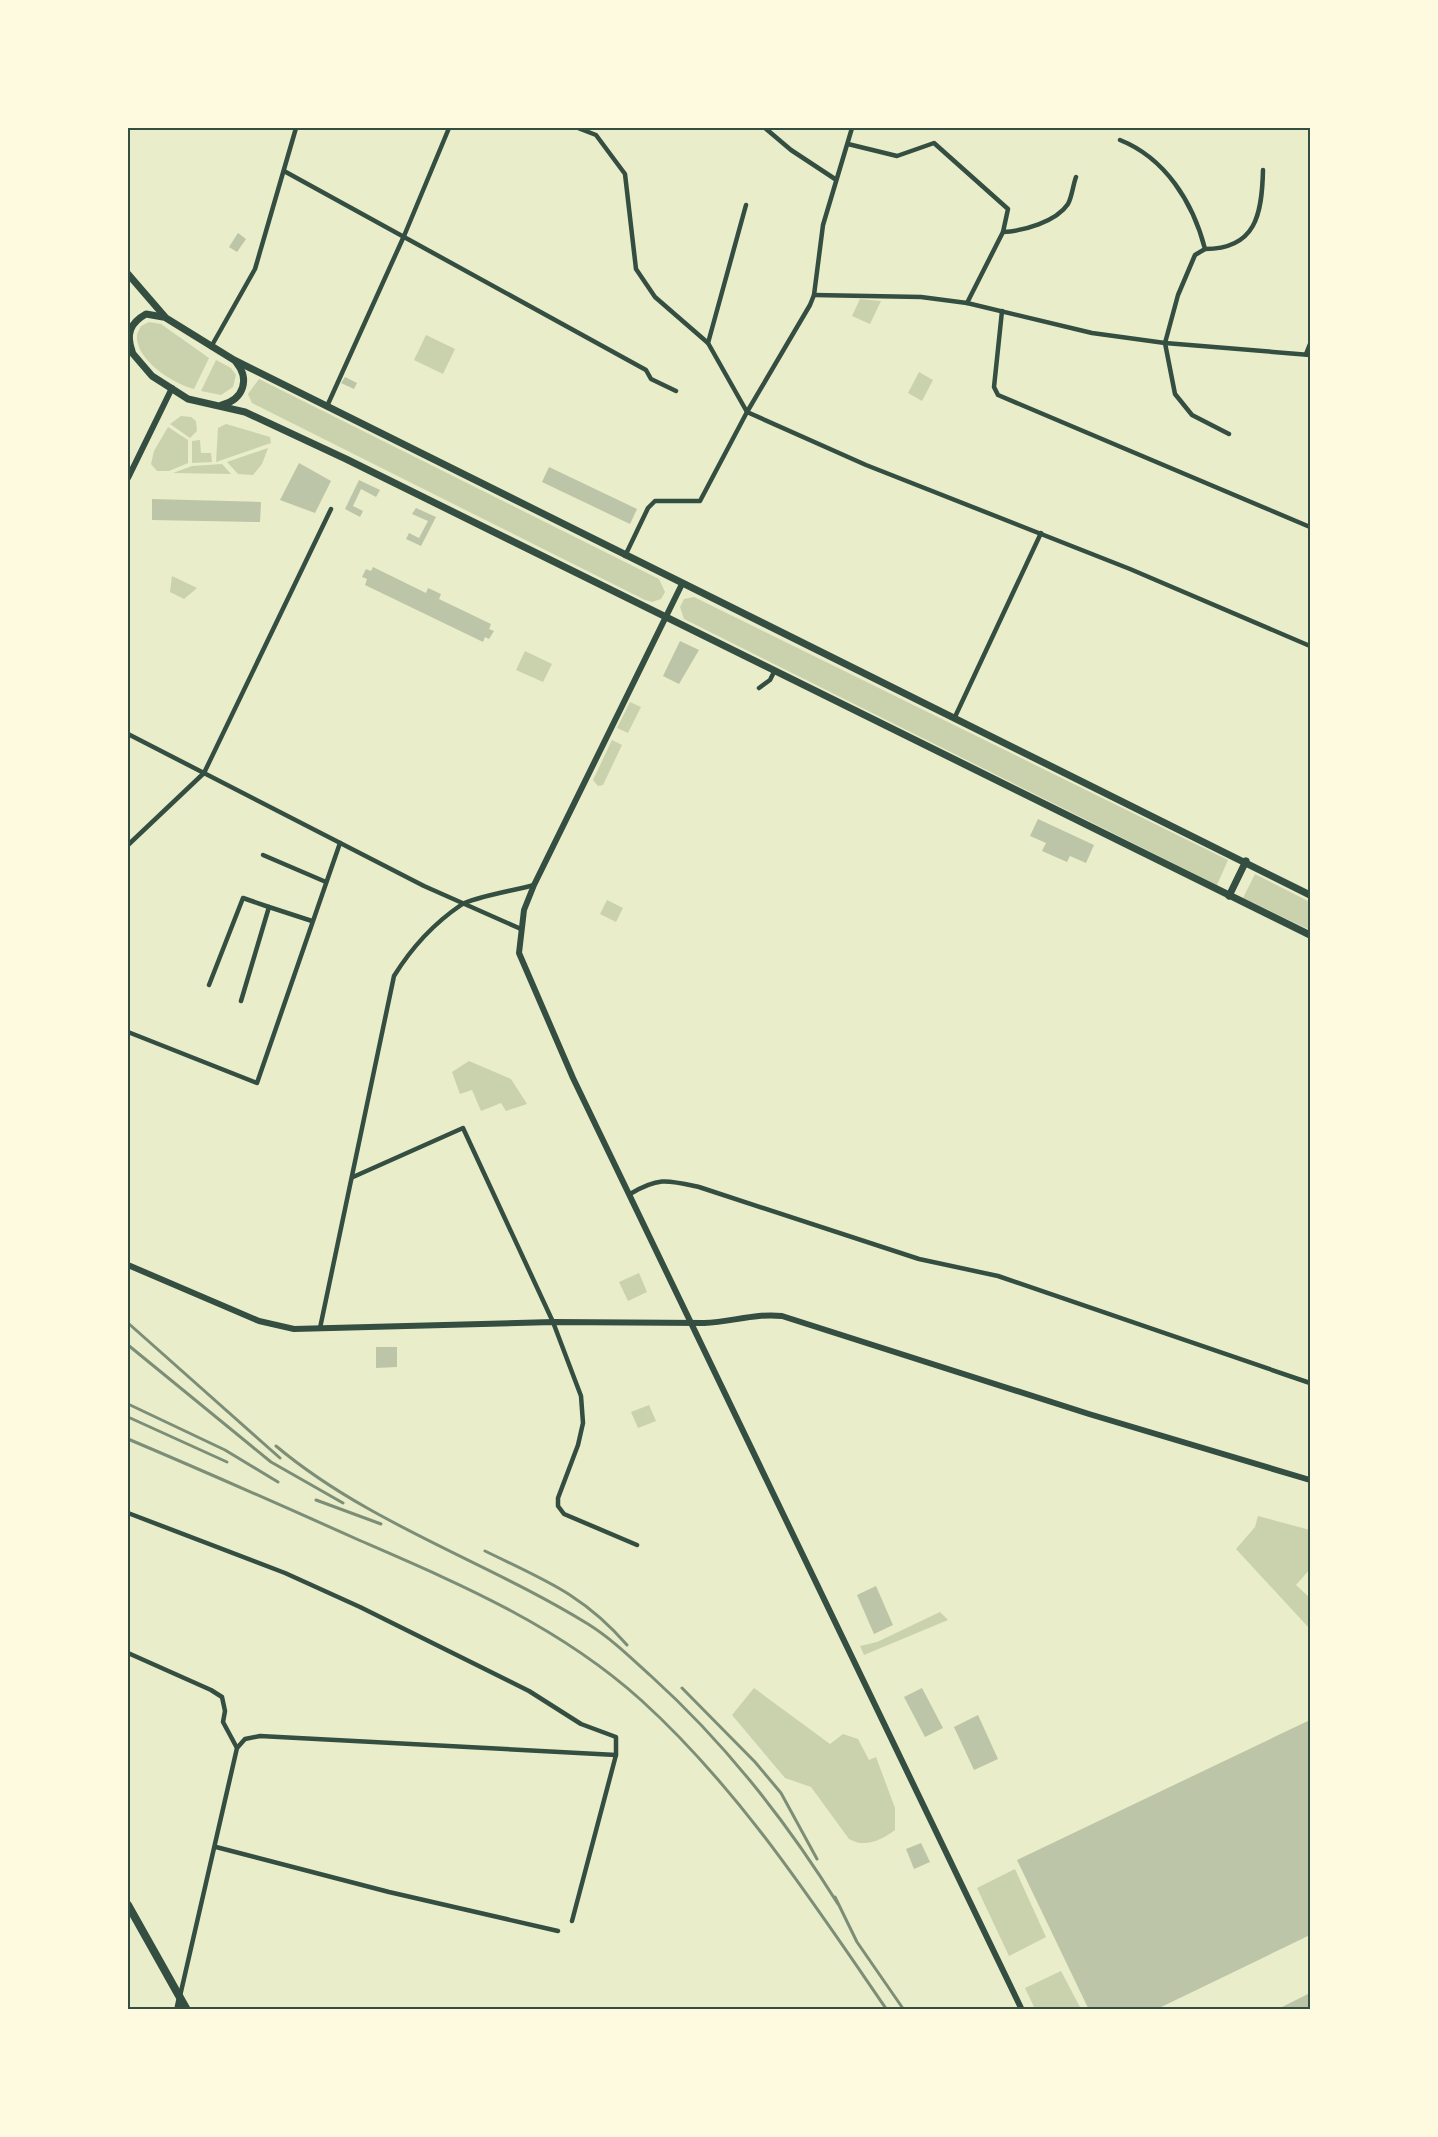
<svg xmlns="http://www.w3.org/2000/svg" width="1438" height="2137" font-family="Lato,sans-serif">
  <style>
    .green { fill: #cad2ad }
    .building { fill: #bcc5a7 }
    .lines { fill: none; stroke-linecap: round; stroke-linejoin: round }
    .minor { stroke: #344e41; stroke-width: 4.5 }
    .tertiary { stroke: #344e41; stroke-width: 6 }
    .secondary { stroke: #344e41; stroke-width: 7 }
    .primary { stroke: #344e41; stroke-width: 8 }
    .rail { stroke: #7c8e77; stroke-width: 3 }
    .neatline { fill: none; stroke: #344e41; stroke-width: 2 }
  </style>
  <rect width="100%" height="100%" fill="#e9edc9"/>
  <g class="green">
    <polygon points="860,299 881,301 870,324 852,316"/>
    <path d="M149,322L161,324L209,358L194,389C173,384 134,359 137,334L141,326Z"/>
    <polygon points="426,335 455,349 443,374 414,360"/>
    <polygon points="216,360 231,368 236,375 233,387 221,395 201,391"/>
    <polygon points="919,372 933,380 922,401 908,393"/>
    <polygon points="259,379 659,579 665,592 661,599 652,602 645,600 252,403 248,394"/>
    <polygon points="181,416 191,417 196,421 197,431 190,438 170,424"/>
    <polygon points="226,424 270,437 271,443 216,462 218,428"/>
    <polygon points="168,427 188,440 188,463 169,471 157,471 151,464 154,451"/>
    <polygon points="200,440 201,453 211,453 212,462 192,463 192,441"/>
    <polygon points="268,448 262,464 253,475 238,474 227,462"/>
    <polygon points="222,464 231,474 173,473 192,466"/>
    <polygon points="172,576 197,588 184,599 170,592"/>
    <polygon points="694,597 1228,860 1217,885 684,619 680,607 684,599"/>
    <polygon points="525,651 552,664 543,682 516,670"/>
    <polygon points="630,702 641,707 628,733 617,728"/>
    <polygon points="612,740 622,745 603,785 598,786 593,780"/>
    <polygon points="1255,874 1310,902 1310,930 1243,898"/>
    <polygon points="607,900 623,908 616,922 600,914"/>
    <polygon points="469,1061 511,1079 527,1104 506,1111 501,1103 481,1111 472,1090 460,1094 452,1072"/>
    <polygon points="639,1273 647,1292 628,1301 619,1282"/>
    <polygon points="649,1405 656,1421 638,1428 631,1412"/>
    <polygon points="1258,1516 1310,1530 1310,1569 1296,1585 1310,1598 1309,1628 1236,1549 1255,1527"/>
    <polygon points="940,1612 948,1620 864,1655 860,1646 877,1642"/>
    <path d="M754,1688L830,1744L843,1734L858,1739L869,1760L876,1757L895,1808V1830C880,1841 865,1848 849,1839L811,1787L785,1778L732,1715Z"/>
    <polygon points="1015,1869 1046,1937 1009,1956 977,1888"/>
    <polygon points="1061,1971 1081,2009 1035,2009 1025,1988"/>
  </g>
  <g class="building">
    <polygon points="238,233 246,239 237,252 229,247"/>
    <polygon points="345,377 357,383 354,389 341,383"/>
    <polygon points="299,463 331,481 315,513 280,500"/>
    <polygon points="549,467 637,509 630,524 542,482"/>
    <polygon points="359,480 380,490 376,497 361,489 353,506 363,511 360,517 345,509"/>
    <polygon points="152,499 261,502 260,522 152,520"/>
    <polygon points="416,508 436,517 421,546 406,539 409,533 419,538 428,521 412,514"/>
    <polygon points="373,567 426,593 428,588 441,594 439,599 491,624 489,629 494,631 489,639 485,637 483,642 365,585 367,579 362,577 366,569 371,571"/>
    <polygon points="680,641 699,650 679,684 663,676"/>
    <polygon points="1038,819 1094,845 1086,863 1070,856 1067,862 1042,851 1046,843 1030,836"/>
    <polygon points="376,1347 397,1347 397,1367 376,1368"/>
    <polygon points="876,1586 893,1625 874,1634 857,1595"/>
    <polygon points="922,1688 943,1728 925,1737 904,1697"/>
    <polygon points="978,1715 998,1759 974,1770 954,1727"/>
    <polygon points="1310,1720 1310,1935 1155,2010 1089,2010 1017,1860"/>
    <polygon points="921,1843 930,1862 914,1869 906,1849"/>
    <polygon points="1310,1993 1310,2010 1276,2010"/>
  </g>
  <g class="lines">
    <g class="minor">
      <polyline points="578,128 596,135 625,174 636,269 655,297 708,343 747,412 866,465 1130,569 1310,646"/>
      <polyline points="765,128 791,150 835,179"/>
      <path d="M1120,140C1165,158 1193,202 1205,249L1195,255L1178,295L1165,343L1175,394L1192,415L1229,434"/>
      <polyline points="848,144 897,156 934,143 1008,209 1003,232 967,303"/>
      <polyline points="284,171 646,370 651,379 676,391"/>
      <path d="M1003,232C1023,231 1056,222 1068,204C1072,197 1073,185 1076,177"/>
      <path d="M1205,249C1256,249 1262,214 1263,170"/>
      <polyline points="814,295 921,297 967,303 1092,333 1165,343 1310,355"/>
      <polyline points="1002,311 994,387 998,395 1310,527"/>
      <polyline points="708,343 746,205"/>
      <polyline points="211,347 255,269 296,128"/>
      <polyline points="1306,354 1310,344"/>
      <polyline points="328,404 404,236 449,128"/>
      <polyline points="625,556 648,508 655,501 700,501 747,412 810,305 814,295 823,225 852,128"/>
      <polyline points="759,688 770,680 775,670"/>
      <polyline points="954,719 1041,533"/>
      <polyline points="128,734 424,886 521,929"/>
      <polyline points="128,845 204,773 331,509"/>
      <polyline points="263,855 326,882"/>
      <polyline points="209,985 243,898 269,907"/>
      <polyline points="241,1001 269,907 312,921"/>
      <polyline points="128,1032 257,1083 340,843"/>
      <polyline points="353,1177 463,1128 553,1322 581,1396 583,1423 578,1445 558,1498 558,1506 564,1514 637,1545"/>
      <path d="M630,1194C659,1177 667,1180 699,1187L919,1259L998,1276L1310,1383"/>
      <path d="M320,1328L394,976C412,947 433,924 461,905C473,897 517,890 534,885"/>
      <polyline points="128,1513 285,1573 360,1607 529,1691 581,1724 616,1737 616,1755 572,1921"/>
      <polyline points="128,1653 211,1690 222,1697 225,1711 223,1722 237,1748"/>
      <polyline points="216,1847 389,1892 558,1931"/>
      <polyline points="180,1996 237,1748 245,1739 260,1736 616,1755"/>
    </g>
    <g class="tertiary">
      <polyline points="128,478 172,388"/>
      <polyline points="682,584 534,885 524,910 519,953 573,1078 1022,2010"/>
      <path d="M128,1265L259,1321L294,1329L553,1322L704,1323C732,1322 755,1313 782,1316L1089,1414L1310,1480"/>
      <polyline points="177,2010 180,1996"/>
    </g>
    <g class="secondary">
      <polyline points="128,274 166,318 234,360 1310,895"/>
      <polyline points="128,348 152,376 188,399 245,412 346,459 1310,935"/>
      <path d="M132,351C126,334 130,323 146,314L163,317"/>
      <path d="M222,405C244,399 250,379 236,362"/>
      <polyline points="1229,896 1246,861"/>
    </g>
    <polyline class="primary" points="128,1905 187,2010"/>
    <g class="rail">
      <polyline points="128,1323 280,1458"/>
      <polyline points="128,1345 271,1462 343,1503"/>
      <polyline points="128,1404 225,1450 278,1482"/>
      <polyline points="128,1417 227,1462"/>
      <path d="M128,1439C206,1472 283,1506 361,1541C460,1584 559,1626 641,1700C739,1789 812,1901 887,2010"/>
      <path d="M276,1446C369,1524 486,1561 588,1624C612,1639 631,1658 651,1676C725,1743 785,1819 838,1904"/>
      <polyline points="316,1500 381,1524"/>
      <path d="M485,1551C544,1580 583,1594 627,1645"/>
      <polyline points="682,1688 755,1762 781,1793 817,1859"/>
      <polyline points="835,1897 857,1942 904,2010"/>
    </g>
  </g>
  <rect width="1438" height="2137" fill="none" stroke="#fefae0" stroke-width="258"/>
  <rect x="129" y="129" width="1180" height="1879" class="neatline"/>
</svg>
